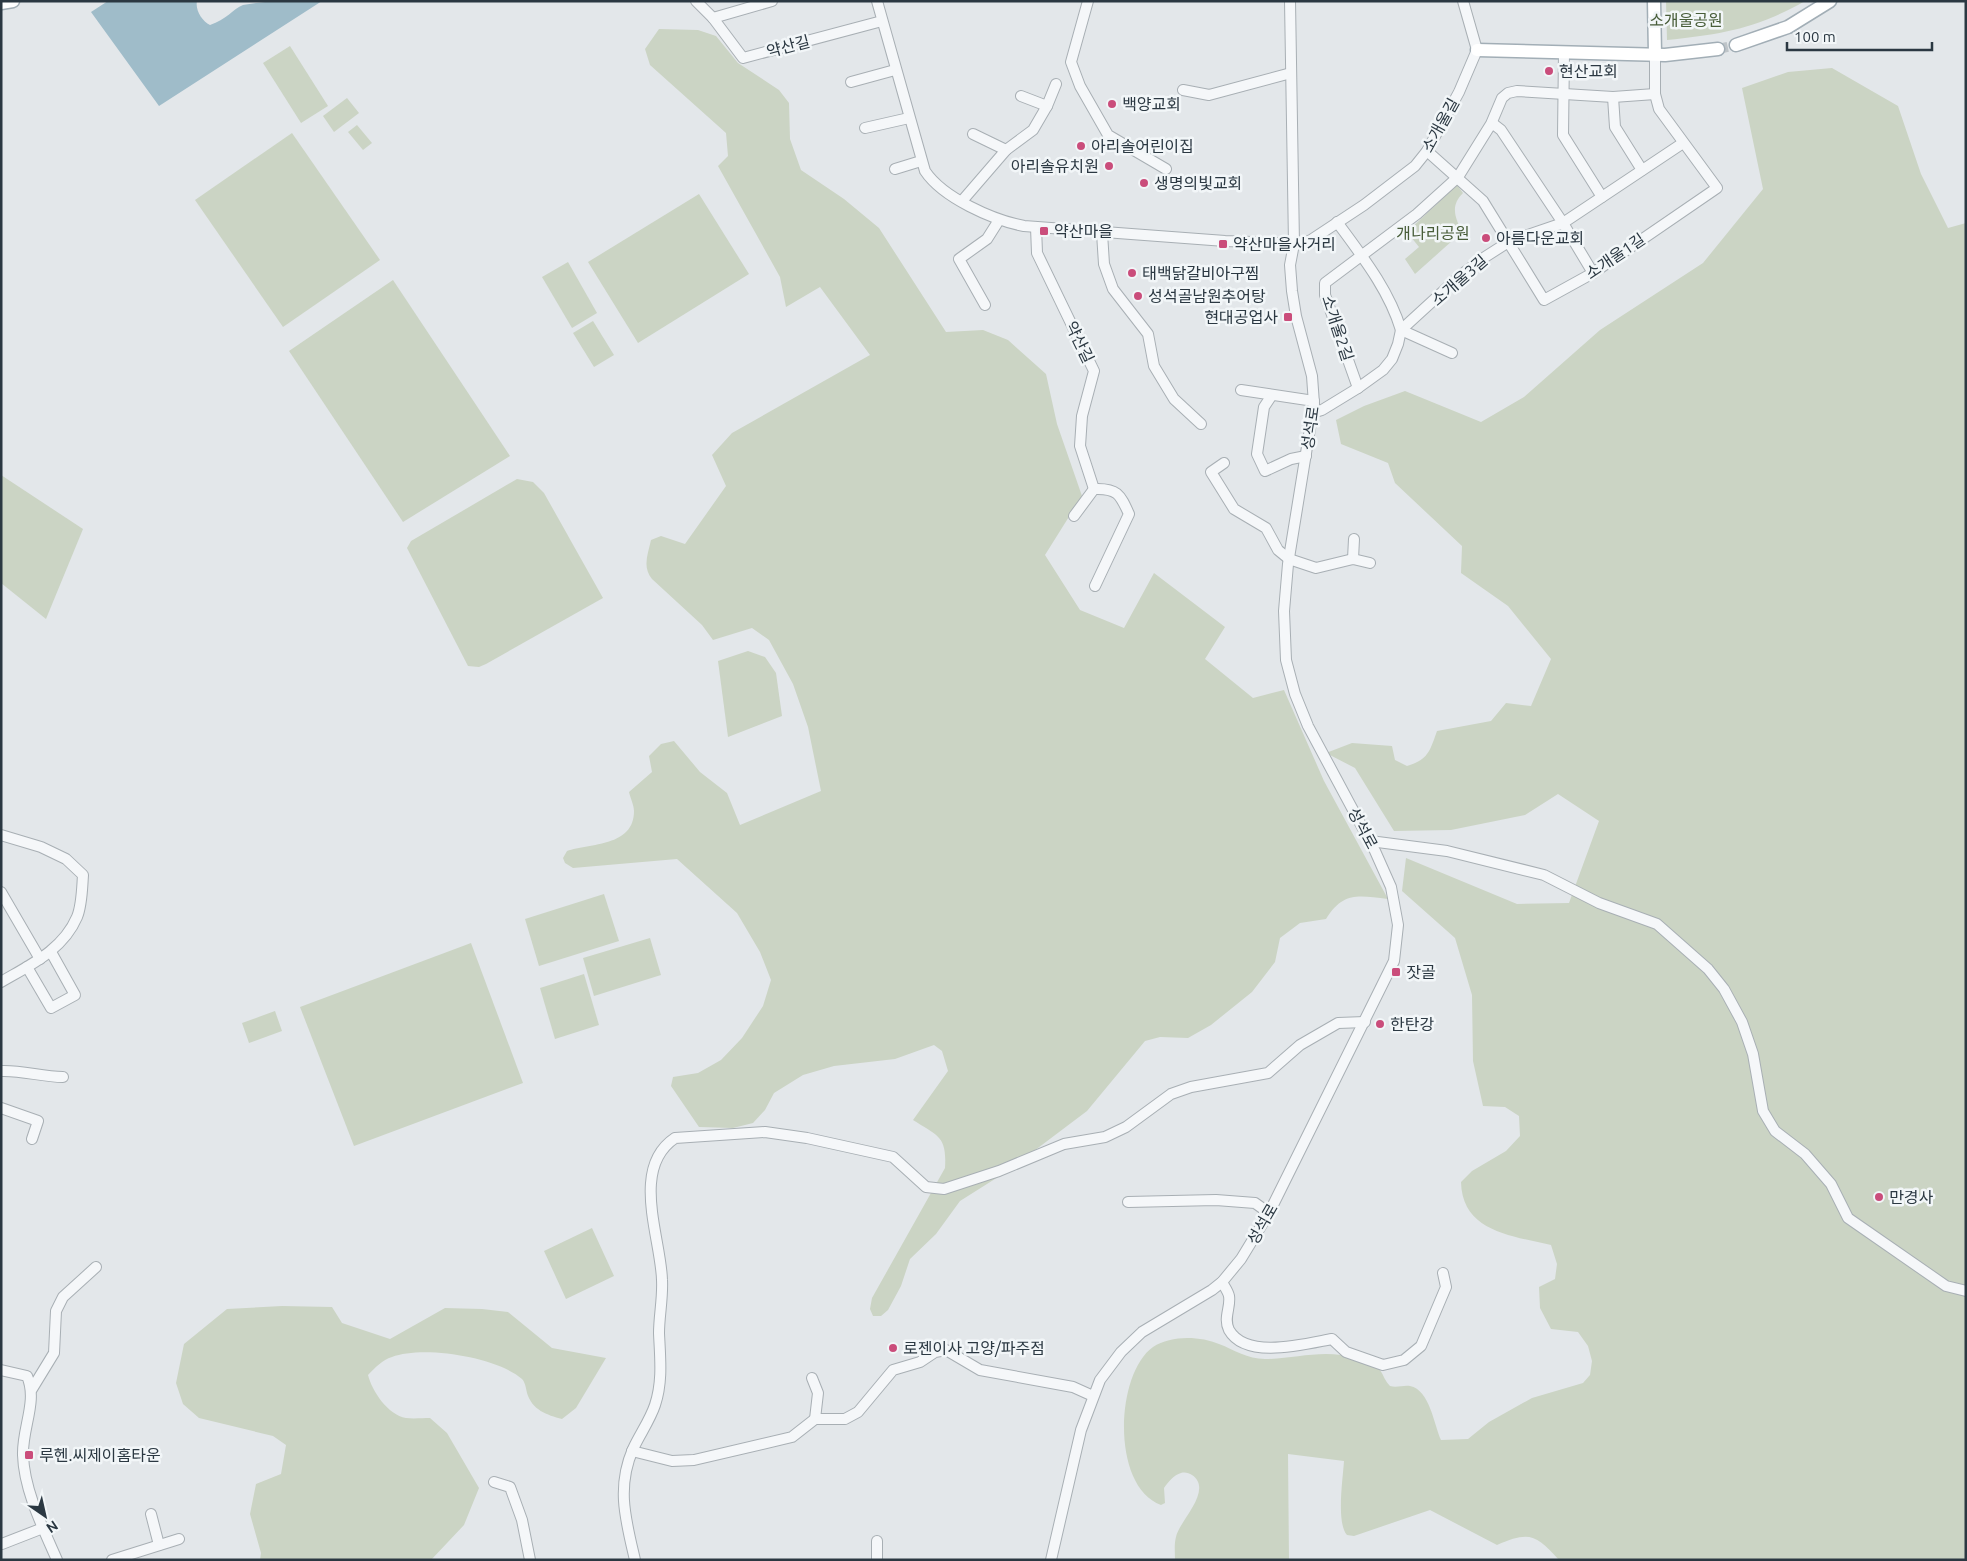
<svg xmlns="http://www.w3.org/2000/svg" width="1967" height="1561" font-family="Ubuntu,'Noto Sans KR',sans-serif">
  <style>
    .green { fill: #cbd4c4 }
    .water { fill: #9fbcc9 }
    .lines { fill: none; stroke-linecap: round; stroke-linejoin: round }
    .minor-tunnel { stroke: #bec4c8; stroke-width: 10; stroke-dasharray: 10 5; stroke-linecap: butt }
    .minor-casing { stroke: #a8afb4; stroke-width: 12 }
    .major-casing { stroke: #a2aeb6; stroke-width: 15 }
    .minor { stroke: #f5f7f9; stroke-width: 10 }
    .major { stroke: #fff; stroke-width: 12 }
    .poi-dot { fill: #ca4d7b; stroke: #f2f6f8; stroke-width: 2 }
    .labels { text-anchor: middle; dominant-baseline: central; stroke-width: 5; stroke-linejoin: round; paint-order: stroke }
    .park-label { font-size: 16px; fill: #485d39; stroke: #f2f6f8 }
    .street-label { font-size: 16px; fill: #2b3842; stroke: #f2f6f8 }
    .poi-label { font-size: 16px; fill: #2b3842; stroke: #f2f6f8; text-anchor: start }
  </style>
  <rect width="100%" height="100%" fill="#e3e7ea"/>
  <g class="green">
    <path d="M1666,1H1805C1756,29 1721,34 1667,40Z"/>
    <path d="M659,29L698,30L716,36L738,63L779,90L789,103L790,139L801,170L844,199L879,228L946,332L983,330L1008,340L1046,374L1057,424L1082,496L1045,555L1080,610L1124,628L1154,573L1225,627L1205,659L1253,698L1284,690L1324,781L1388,899C1358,896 1344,891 1326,919L1300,923L1280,938L1275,962L1252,992L1211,1025L1188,1038L1160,1037L1145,1041L1087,1111L1006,1172L960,1201L936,1234L910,1259L901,1286L888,1310L881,1316H873L870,1309L872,1298L945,1168C947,1136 938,1136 913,1120L948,1071L942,1051L934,1045L895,1059L834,1066L803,1075L774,1093L765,1110L753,1123L733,1128L699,1127L671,1086L673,1077L698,1073L721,1060L742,1038L763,1006L771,980L760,952L737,913L677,859L573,868L565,863L563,858L567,851C590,843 634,847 634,811C634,805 630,797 629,792L652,772L649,756L661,744L674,741L700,772L727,793L740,825L821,791L808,727L793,684L769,640L752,628L713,640L702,625L652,579C642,567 648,554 651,540L661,536L685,544L726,486L712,455L732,433L870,355L820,287L786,307L780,277L718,166L728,156L726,133L650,65L645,49Z"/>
    <polygon points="290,46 328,106 301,123 263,63"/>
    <path d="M1832,68L1898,106L1921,174L1948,228L1966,223V1560H1559C1536,1534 1529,1531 1497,1545L1430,1510L1354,1536L1347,1535C1336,1523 1343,1478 1344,1461L1288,1454L1289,1560H1175C1175,1552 1174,1544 1176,1537C1179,1521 1214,1490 1192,1475C1189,1473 1185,1472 1181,1473C1174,1475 1168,1482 1164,1488L1165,1503L1161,1505C1111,1487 1115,1374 1153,1347C1171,1335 1200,1336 1219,1344C1235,1350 1247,1359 1265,1359C1296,1359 1326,1348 1356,1359C1363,1361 1375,1365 1380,1370C1384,1376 1385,1381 1390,1386C1397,1388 1403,1385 1410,1386C1430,1390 1434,1425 1441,1440L1468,1439L1489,1422L1532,1398L1583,1383L1590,1375L1592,1361L1588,1346L1578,1332L1551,1329L1540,1308L1539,1287L1555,1279L1557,1264L1551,1245C1513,1236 1462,1232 1461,1182L1472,1171L1506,1151L1520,1136L1519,1116L1505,1107L1483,1106L1473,1061L1472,995L1455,938L1402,891L1406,858L1517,904L1569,903L1599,821L1558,794L1525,815L1451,830L1394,831L1355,768L1326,753L1352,743L1392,746L1395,760L1407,766C1428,760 1430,751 1437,731L1491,721L1506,703L1531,706L1551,659L1508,606L1461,573L1462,546L1395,483L1388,463L1341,444L1336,420L1364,406L1405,391L1481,422L1524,397L1600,330L1703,263L1763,189L1742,88L1788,72Z"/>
    <polygon points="347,98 359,113 334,132 323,116"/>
    <polygon points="357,125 372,143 363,150 348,132"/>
    <polygon points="292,133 380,260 283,327 195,200"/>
    <path d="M1457,185L1463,193C1450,206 1455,217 1462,232L1415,274L1405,259L1419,247L1407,232Z"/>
    <polygon points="699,194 749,274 638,343 588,262"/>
    <polygon points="568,262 597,313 572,328 542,277"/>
    <polygon points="393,280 510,456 403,522 289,351"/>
    <polygon points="593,321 614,355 594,367 573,333"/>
    <polygon points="1,475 83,529 46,619 1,583"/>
    <polygon points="517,479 533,482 544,493 603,598 486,664 479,667 468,666 407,548 411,541"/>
    <polygon points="748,651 765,657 776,673 782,716 728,737 718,661"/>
    <polygon points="604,894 619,941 539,966 525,919"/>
    <polygon points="650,938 661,975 594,996 583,958"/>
    <polygon points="471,943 523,1083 354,1146 300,1007"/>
    <polygon points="584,974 599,1025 555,1039 540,988"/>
    <polygon points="275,1011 282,1031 249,1043 242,1023"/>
    <polygon points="592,1228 614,1276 566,1299 544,1251"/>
    <path d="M282,1306L332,1307L342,1323L390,1339L445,1308L482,1309L508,1312L552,1348L606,1358L576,1408L562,1419C547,1415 532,1410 527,1393C526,1388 525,1382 522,1379C497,1357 423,1345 392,1357C382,1360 376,1367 368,1375C372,1391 388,1415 406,1418C413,1419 423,1418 430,1418L447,1433L479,1488L464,1525L431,1560H260L261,1553L250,1514L256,1484L281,1474L286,1445L273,1436L199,1418L183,1404L176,1383L184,1344L227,1309Z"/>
  </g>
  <path class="water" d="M108,1H197C195,10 202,21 210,25C226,20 233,9 243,5C267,0 296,1 322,1L159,106L91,12Z"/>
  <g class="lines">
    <polyline class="minor-tunnel" points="1718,49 1736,45"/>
    <defs>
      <g id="minor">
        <polyline points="696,1 713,18 743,58 882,21"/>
        <path d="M877,1L925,171C943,198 993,220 1024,226L1225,241L1302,244L1311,240L1364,205L1415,166L1427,151L1459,92L1477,50L1463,1"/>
        <polyline points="1088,1 1071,62 1080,86 1108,135 1166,169"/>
        <polyline points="713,18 772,1"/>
        <polyline points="1564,53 1563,135 1602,197"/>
        <polyline points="851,82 895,70"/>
        <polyline points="1183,90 1209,95 1291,73"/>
        <polyline points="1021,96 1047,106"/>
        <polyline points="1613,97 1615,127 1642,170"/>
        <polyline points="1492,123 1501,130 1563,223 1593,273"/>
        <polyline points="865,128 909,118"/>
        <polyline points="973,134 1006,150"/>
        <polyline points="1427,151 1483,201 1544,300 1593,273 1717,188 1659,109 1655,94 1655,54"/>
        <polyline points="895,169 921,161"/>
        <polyline points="962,201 1006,150 1033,130 1047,106 1056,84"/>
        <path d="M1337,222C1362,256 1389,290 1401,330L1452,353"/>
        <polyline points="1036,227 1037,253 1094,371 1082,416 1080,446 1094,489"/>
        <polyline points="1102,233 1104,264 1113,289 1148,334 1154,366 1174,399 1201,424"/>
        <polyline points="985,305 959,259 987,239 999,220"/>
        <polyline points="1358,388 1325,295 1325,283 1417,214 1458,177 1491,124 1502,98 1508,93 1517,91 1613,97 1655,94"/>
        <polyline points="1241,390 1314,401"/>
        <polyline points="1272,395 1264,407 1257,454 1265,471 1291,459 1306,456"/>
        <polyline points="1312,413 1322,410 1358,388 1383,370 1392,359 1398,344 1401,330 1461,275 1485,257 1510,241 1563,223 1683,143"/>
        <polyline points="1224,463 1211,472 1234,509 1266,528 1278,550 1289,559 1316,568 1353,559 1370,563"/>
        <path d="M1074,516L1094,489C1117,488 1120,494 1129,514L1095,586"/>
        <polyline points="1353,559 1354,539"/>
        <path d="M1,835L41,847L66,859L83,875C82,889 82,905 77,917C63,950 30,965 1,982"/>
        <polyline points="1370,841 1447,851 1544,875 1599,903 1657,924 1708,969 1724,989 1742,1022 1753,1054 1763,1111 1775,1131 1805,1154 1831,1184 1848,1218 1946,1286 1966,1291"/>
        <polyline points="1,892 40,959"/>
        <polyline points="27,967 51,1008 75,995 51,952"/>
        <path d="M1,1071C22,1070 42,1077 63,1077"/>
        <polyline points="1,1108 38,1121 32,1139"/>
        <polyline points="1128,1202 1216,1200 1255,1203 1269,1213"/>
        <path d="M1222,1282C1224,1286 1228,1291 1229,1296C1231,1307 1223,1318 1229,1330C1246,1360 1305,1344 1332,1339L1346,1352L1383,1365L1404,1360L1421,1346L1446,1287L1443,1273"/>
        <path d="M1,1370L27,1376C38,1401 22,1428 23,1455C24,1490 43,1528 57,1560"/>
        <polyline points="812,1378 818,1393 815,1419"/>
        <polyline points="32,1389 54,1353 56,1311 63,1297 96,1267"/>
        <polyline points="632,1451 672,1461 694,1460 792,1437 815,1419 845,1419 858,1412 893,1370 920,1362 935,1352 946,1350 980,1370 1073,1387 1093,1396"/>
        <polyline points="494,1482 510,1487 522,1520 530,1560"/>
        <polyline points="151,1514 159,1545"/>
        <polyline points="2,1544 43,1528"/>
        <polyline points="112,1560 179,1539"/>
        <path d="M635,1560C626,1521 616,1488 633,1449C640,1434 650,1420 655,1405C663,1381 660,1357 659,1333C659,1316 663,1298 662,1280C661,1238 630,1168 675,1138L765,1132L807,1138L893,1157L926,1187L944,1189L999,1171L1064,1144L1105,1137L1126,1127L1171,1094L1191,1087L1268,1073L1300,1045L1338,1023L1365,1022"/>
        <polyline points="877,1560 877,1541"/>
        <polyline points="1051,1560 1081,1430 1100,1380 1121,1352 1142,1332 1212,1290 1222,1282 1241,1259 1269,1213 1394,961 1398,925 1391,887 1375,851 1308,726 1295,694 1286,660 1284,611 1288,564 1314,404 1312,376 1296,316 1292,291 1290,265 1294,244 1290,1"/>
      </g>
      <g id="major">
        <polyline points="1654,1 1655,54"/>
        <polyline points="1,3 13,1"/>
        <polyline points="1736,45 1788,27 1830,1"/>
        <polyline points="1477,50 1665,55 1718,49"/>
      </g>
    </defs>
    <use href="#minor" class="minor-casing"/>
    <use href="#major" class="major-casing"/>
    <use href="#minor" class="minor"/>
    <use href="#major" class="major"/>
  </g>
  <g class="poi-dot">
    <circle cx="1549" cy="71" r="5"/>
    <circle cx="1112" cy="104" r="5"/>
    <circle cx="1081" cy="146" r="5"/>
    <circle cx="1109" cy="166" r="5"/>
    <circle cx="1144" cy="183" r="5"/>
    <rect x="1039" y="226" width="10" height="10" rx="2.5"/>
    <circle cx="1486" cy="238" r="5"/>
    <rect x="1218" y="239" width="10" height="10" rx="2.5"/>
    <circle cx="1132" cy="273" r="5"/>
    <circle cx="1138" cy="296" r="5"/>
    <rect x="1283" y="312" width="10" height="10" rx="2.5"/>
    <rect x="1391" y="967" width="10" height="10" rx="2.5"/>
    <circle cx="1380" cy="1024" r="5"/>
    <circle cx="1879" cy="1197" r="5"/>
    <circle cx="893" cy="1348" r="5"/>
    <rect x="24" y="1450" width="10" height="10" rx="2.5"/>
  </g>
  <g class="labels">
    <g class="park-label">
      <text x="1686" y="20">소개울공원</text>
      <text x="1433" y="233">개나리공원</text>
    </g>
    <g class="street-label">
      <text transform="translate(788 46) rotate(-15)">약산길</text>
      <text transform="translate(1440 125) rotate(-61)">소개울길</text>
      <text transform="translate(1615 256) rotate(-34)">소개울1길</text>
      <text transform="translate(1459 280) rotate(-41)">소개울3길</text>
      <text transform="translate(1338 328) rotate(72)">소개울2길</text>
      <text transform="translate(1080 342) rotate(64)">약산길</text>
      <text transform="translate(1310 428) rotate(-82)">성석로</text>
      <text transform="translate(1363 828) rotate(62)">성석로</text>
      <text transform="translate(1262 1224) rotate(-60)">성석로</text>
    </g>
    <g class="poi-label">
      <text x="1559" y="71">현산교회</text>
      <text x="1122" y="104">백양교회</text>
      <text x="1091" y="146">아리솔어린이집</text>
      <text x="1099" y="166" text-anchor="end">아리솔유치원</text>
      <text x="1154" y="183">생명의빛교회</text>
      <text x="1054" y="231">약산마을</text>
      <text x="1496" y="238">아름다운교회</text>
      <text x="1233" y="244">약산마을사거리</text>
      <text x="1142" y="273">태백닭갈비아구찜</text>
      <text x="1148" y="296">성석골남원추어탕</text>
      <text x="1278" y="317" text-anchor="end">현대공업사</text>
      <text x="1406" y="972">잣골</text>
      <text x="1390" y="1024">한탄강</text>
      <text x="1889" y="1197">만경사</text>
      <text x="903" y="1348">로젠이사 고양/파주점</text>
      <text x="39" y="1455">루헨.씨제이홈타운</text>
    </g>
  </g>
  <rect width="1967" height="1561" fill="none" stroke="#2b3842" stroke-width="5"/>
  <g transform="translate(45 1516) rotate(146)" stroke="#f2f6f8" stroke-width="4" paint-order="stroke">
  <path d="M0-4L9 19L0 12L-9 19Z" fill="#2b3842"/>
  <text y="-8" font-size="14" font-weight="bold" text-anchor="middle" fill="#2b3842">N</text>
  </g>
  <path d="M1787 42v8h145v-8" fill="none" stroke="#2b3842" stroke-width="2.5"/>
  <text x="1794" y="42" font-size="15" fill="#2b3842" stroke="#f2f6f8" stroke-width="4" paint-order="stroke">100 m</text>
</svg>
